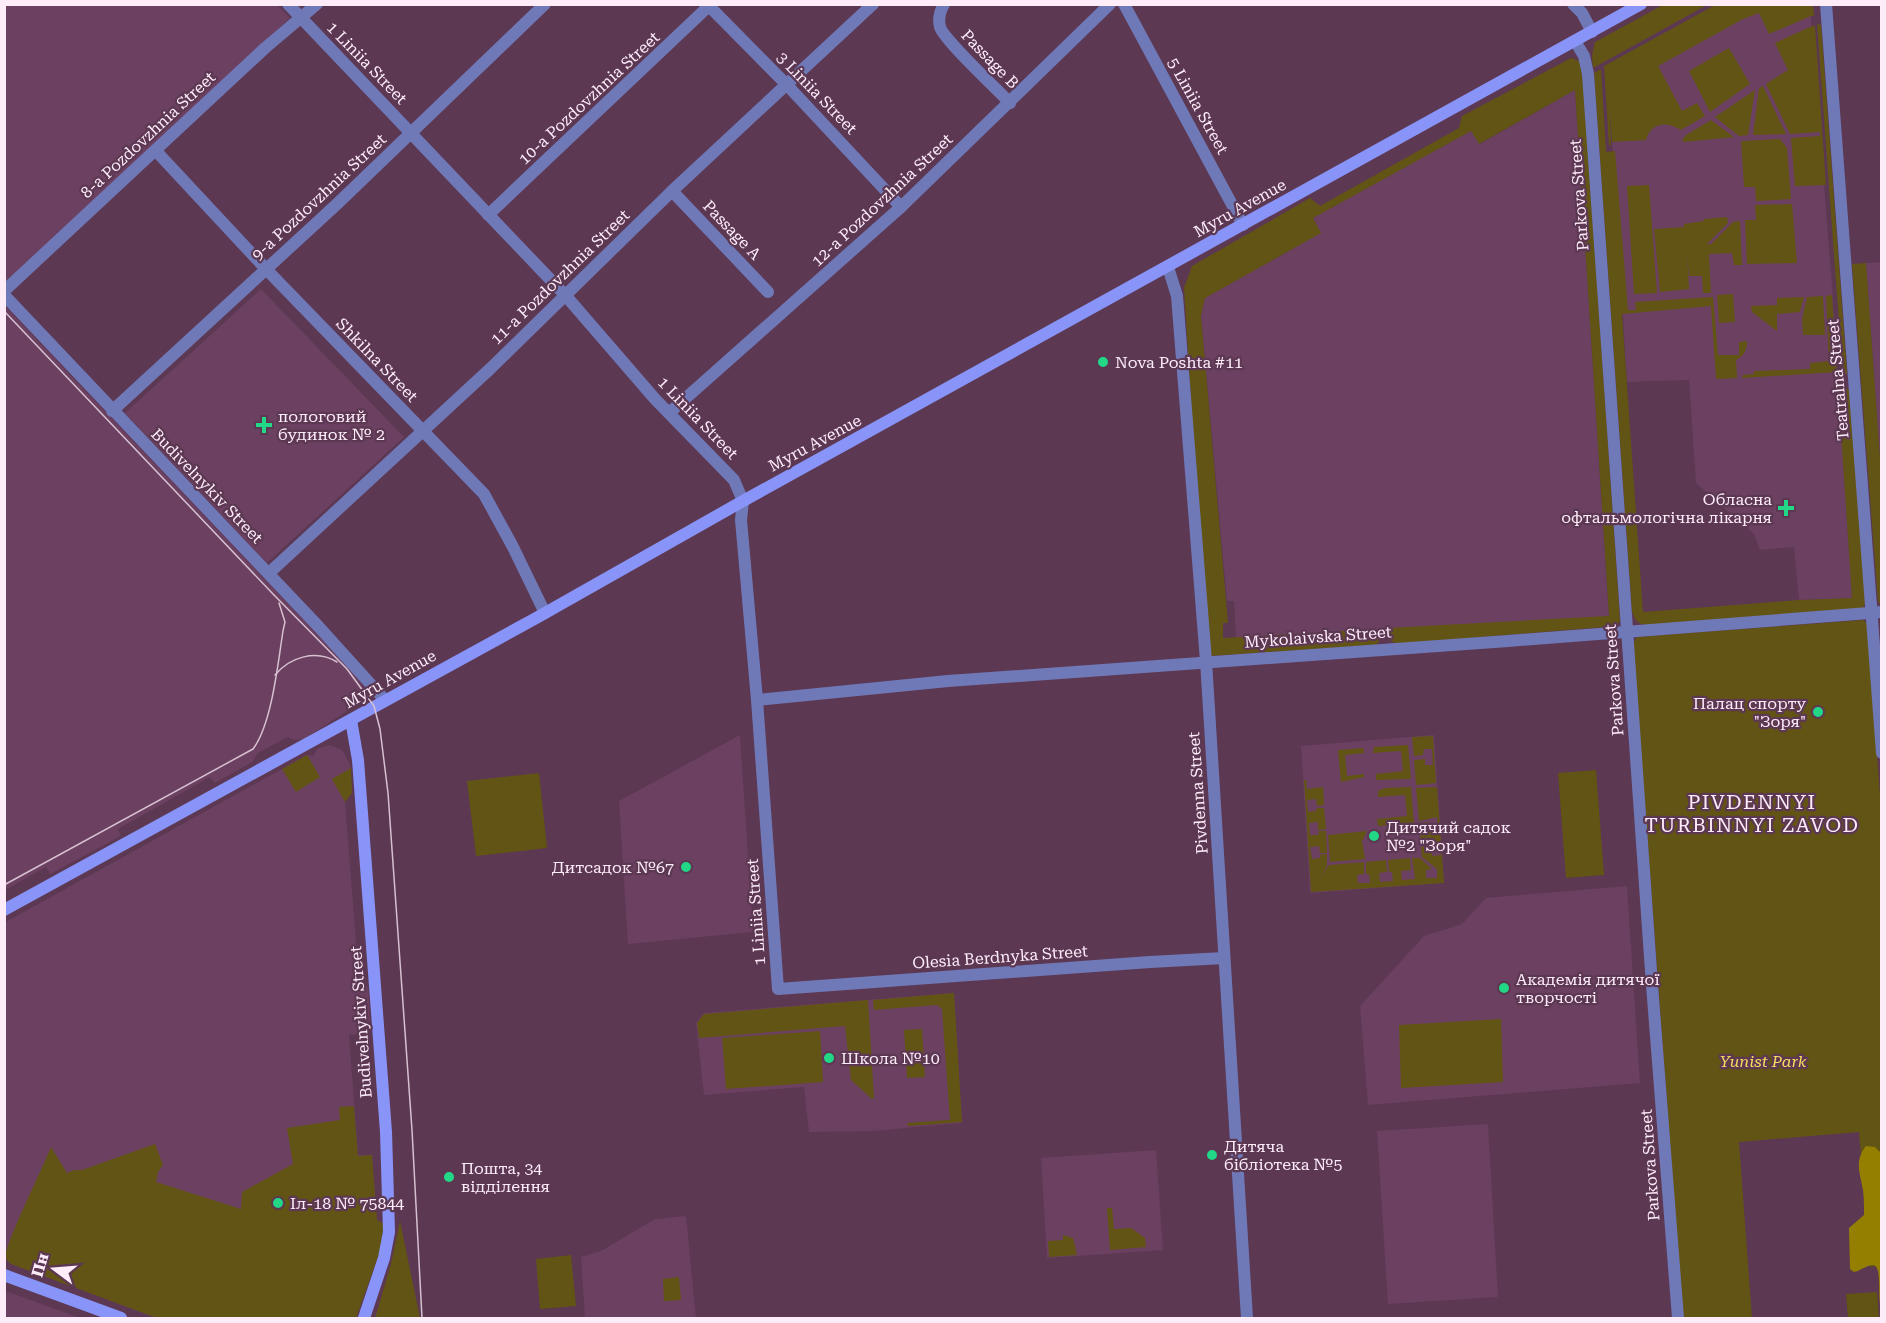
<svg xmlns="http://www.w3.org/2000/svg" width="1886" height="1323" font-family="'Roboto Serif',serif">
  <style>
    .built { fill: #6b4060 }
    .green { fill: #625414 }
    .forest { fill: #957f00 }
    .lines { fill: none; stroke-linecap: round; stroke-linejoin: round }
    .street { stroke: #7079b8; stroke-width: 12 }
    .secondary { stroke: #8894f8; stroke-width: 12 }
    .tram { stroke: #d7c1d1; stroke-width: 1.5 }
    .poi-dot { fill: #22d887; stroke: #5c3853; stroke-width: 2 }
    .labels { text-anchor: middle; dominant-baseline: central; stroke-width: 4.5; stroke-linejoin: round; paint-order: stroke }
    .street-label { font-size: 16px; fill: #feecf9; stroke: #5c3853 }
    .poi-label { font-size: 16px; fill: #feecf9; stroke: #5c3853; text-anchor: start }
    .park-label { font-size: 16px; font-style: italic; fill: #f8dc5c; stroke: #5c3853 }
    .quarter-label { font-size: 20px; letter-spacing: 1.5px; fill: #feecf9; stroke: #5c3853 }
  </style>
  <rect width="100%" height="100%" fill="#5c3853"/>
  <g class="built">
    <polygon points="5,5 277,5 290,18 5,282"/>
    <polygon points="1728,5 1810,5 1832,286 1852,598 1799,600 1794,547 1760,550 1754,534 1696,483 1689,380 1627,382 1608,75 1613,68"/>
    <polygon points="1575,90 1609,617 1236,638 1234,601 1227,601 1201,316 1205,298 1321,233 1313,218 1471,131 1480,144"/>
    <polygon points="1881,262 1881,472 1866,263"/>
    <polygon points="261,289 404,437 267,563 125,413"/>
    <polygon points="4,305 350,669 370,696 304,739 294,740 288,737 258,753 252,762 215,783 210,777 118,829 121,836 50,874 46,867 5,890"/>
    <polygon points="740,735 753,932 628,944 619,801"/>
    <polygon points="1434,735 1444,883 1310,893 1301,746"/>
    <polygon points="330,745 342,750 350,764 352,793 345,802 359,980 368,987 370,1020 361,1034 349,1035 358,1155 372,1155 377,1220 384,1224 356,1318 157,1318 11,1264 6,1259 4,1254 4,923 307,755 313,756 318,748"/>
    <polygon points="1627,886 1640,1083 1368,1105 1360,1006 1424,936 1462,924 1486,898"/>
    <polygon points="954,993 962,1123 872,1131 809,1132 804,1087 704,1095 696,1023 704,1013"/>
    <polygon points="1488,1124 1498,1297 1388,1304 1377,1131"/>
    <polygon points="1156,1150 1163,1250 1047,1258 1041,1158"/>
    <polygon points="686,1216 696,1318 585,1318 581,1257 601,1251 655,1219"/>
    <polygon points="4,1291 11,1293 80,1318 5,1318"/>
  </g>
  <g class="green">
    <polygon points="1663,5 1707,5 1593,68 1592,56 1595,42"/>
    <path d="M1715,5H1813L1814,16H1811L1769,34L1759,13L1743,19L1658,66L1682,111L1697,103L1705,116L1681,130C1667,121 1651,122 1646,140L1612,142L1610,108L1611,146L1609,145L1604,66Z"/>
    <polygon points="1817,24 1821,25 1847,373 1843,377"/>
    <polygon points="1812,26 1815,26 1826,185 1795,186 1791,138 1820,136 1820,132 1790,134 1766,84 1788,70 1775,43"/>
    <polygon points="1729,48 1750,84 1710,112 1689,71"/>
    <polygon points="1571,58 1579,61 1583,79 1620,621 1616,626 1396,644 1388,638 1388,628 1609,616 1575,90 1479,144 1471,131 1313,218 1321,233 1205,298 1201,316 1228,623 1223,623 1223,638 1379,629 1379,641 1376,645 1209,656 1207,653 1184,288 1192,266 1310,198 1320,206 1459,128 1462,116"/>
    <path d="M1601,69L1606,152L1615,151L1628,310H1636L1635,302L1713,297L1718,355H1739V342L1747,341C1747,351 1744,355 1736,360L1737,378L1716,379L1711,306L1622,314L1643,612L1799,600L1852,598L1838,387L1844,386L1850,391L1866,600L1863,608L1647,625C1637,624 1635,620 1632,611L1594,73Z"/>
    <polygon points="1763,86 1786,134 1753,135 1759,88"/>
    <polygon points="1755,90 1748,135 1739,136 1715,117"/>
    <polygon points="1711,120 1734,137 1684,142 1682,140 1686,135"/>
    <polygon points="1780,139 1787,148 1791,199 1756,201 1755,187 1744,187 1741,141"/>
    <polygon points="1649,185 1657,293 1634,294 1627,186"/>
    <polygon points="1792,204 1797,263 1747,264 1745,220 1756,220 1755,205"/>
    <polygon points="1727,217 1728,223 1707,244 1711,244 1733,222 1740,221 1742,265 1734,265 1732,253 1709,254 1711,293 1703,293 1702,276 1689,276 1687,253 1689,289 1660,292 1654,229 1684,227 1684,224 1704,221 1704,219"/>
    <polygon points="1866,263 1881,472 1881,605 1878,601 1852,264"/>
    <polygon points="1733,294 1735,322 1719,323 1717,295"/>
    <polygon points="1832,295 1837,372 1742,378 1743,375 1754,374 1754,371 1810,369 1810,363 1829,361 1826,296"/>
    <polygon points="1823,296 1825,335 1803,335 1802,319 1807,297"/>
    <polygon points="1804,297 1800,312 1777,314 1777,331 1752,312 1751,306 1777,305 1777,298"/>
    <polygon points="1863,620 1867,623 1882,822 1881,1294 1879,1266 1870,1267 1859,1132 1739,1142 1752,1318 1683,1318 1633,643 1637,637"/>
    <polygon points="1433,736 1436,783 1416,785 1414,760 1425,759 1425,765 1433,765 1432,749 1424,749 1423,755 1414,756 1412,737"/>
    <polygon points="1408,745 1411,779 1376,780 1376,774 1403,771 1401,751 1373,753 1374,747"/>
    <polygon points="1363,748 1364,753 1345,755 1347,776 1364,774 1364,777 1341,782 1338,750"/>
    <polygon points="307,755 320,777 296,792 282,769"/>
    <polygon points="351,768 352,793 345,802 332,779"/>
    <polygon points="1596,770 1604,875 1566,878 1558,773"/>
    <polygon points="539,773 547,848 476,856 467,781"/>
    <polygon points="1304,780 1306,780 1307,789 1323,787 1324,805 1317,806 1316,799 1307,800 1308,812 1316,811 1317,808 1324,808 1326,829 1318,830 1318,822 1309,823 1310,835 1318,835 1319,831 1326,831 1327,853 1320,853 1319,846 1310,847 1312,859 1320,858 1320,855 1327,854 1327,866 1320,878 1329,865 1364,862 1364,874 1357,875 1358,883 1370,883 1369,874 1366,874 1366,862 1386,860 1387,872 1379,873 1380,882 1393,881 1392,872 1389,872 1388,860 1410,858 1411,870 1401,871 1402,880 1415,879 1412,858 1420,858 1432,869 1426,870 1426,878 1437,878 1437,869 1422,857 1421,847 1431,847 1432,856 1441,855 1440,843 1421,844 1419,823 1429,822 1430,829 1438,829 1437,817 1419,821 1416,788 1437,787 1444,883 1311,892"/>
    <polygon points="1411,787 1414,823 1378,826 1377,819 1407,816 1405,795 1378,797 1378,791 1385,788"/>
    <polygon points="1367,831 1362,841 1365,859 1330,862 1328,835"/>
    <polygon points="954,993 962,1122 908,1126 907,1123 950,1120 942,1009 937,1005 874,1010 873,1000"/>
    <polygon points="868,1000 874,1098 872,1099 851,1080 845,1026 699,1038 697,1023 704,1014"/>
    <polygon points="1501,1019 1503,1082 1401,1088 1399,1025"/>
    <polygon points="922,1029 925,1077 907,1078 904,1030"/>
    <polygon points="820,1031 823,1082 726,1089 722,1038"/>
    <path d="M354,1106L358,1156L372,1155L377,1220L384,1224L380,1251L356,1318H157L11,1264C8,1261 6,1260 6,1256C4,1246 45,1163 51,1147L67,1173L74,1170H82L155,1144L163,1165L158,1172L156,1182L241,1209L242,1192L293,1164L287,1128L340,1120L339,1107Z"/>
    <polygon points="1107,1208 1112,1208 1114,1229 1131,1228 1145,1238 1146,1247 1110,1250"/>
    <polygon points="400,1221 420,1318 375,1318 391,1264"/>
    <polygon points="1063,1235 1073,1238 1077,1255 1049,1257 1048,1241 1063,1240"/>
    <polygon points="571,1255 576,1306 540,1309 536,1259"/>
    <polygon points="679,1277 681,1300 664,1301 663,1279"/>
    <polygon points="1877,1292 1879,1318 1848,1318 1846,1294"/>
  </g>
  <path class="forest" d="M1866,1146L1875,1147L1881,1153V1307C1877,1298 1883,1263 1872,1265C1865,1266 1860,1271 1854,1272L1850,1269L1849,1228L1864,1215C1864,1207 1864,1198 1863,1190C1860,1173 1854,1161 1866,1146Z"/>
  <g class="lines">
    <g class="street">
      <polyline points="288,4 566,296 655,399 734,480 743,501 741,520 757,700 778,989 1150,962 1224,958"/>
      <polyline points="707,4 787,85 901,207"/>
      <path d="M944,4C940,11 938,19 940,27C944,40 997,89 1010,103"/>
      <polyline points="1124,4 1243,225"/>
      <polyline points="1573,4 1582,13 1592,32"/>
      <polyline points="1826,4 1882,753"/>
      <polyline points="1575,41 1584,56 1588,74 1652,985 1678,1318"/>
      <polyline points="156,151 266,269 484,494 513,547 545,613"/>
      <polyline points="672,191 768,292"/>
      <polyline points="488,215 711,4"/>
      <polyline points="1168,267 1177,296 1206,661 1247,1318"/>
      <polyline points="4,291 265,48 317,4"/>
      <polyline points="4,295 318,626 385,700"/>
      <polyline points="112,411 337,204 545,4"/>
      <polyline points="669,413 901,207 1110,4"/>
      <polyline points="269,573 491,368 672,191 873,4"/>
      <polyline points="757,700 948,681 1508,641 1882,612"/>
    </g>
    <g class="secondary">
      <polyline points="351,720 358,760 386,1132 389,1232 384,1258 364,1318"/>
      <polyline points="4,910 538,617 743,501 1641,4"/>
      <polyline points="4,1275 121,1318"/>
    </g>
    <g class="tram">
      <polyline points="4,311 273,594 347,669 374,706 380,729 388,793 412,1130 422,1318"/>
      <path d="M275,675C290,657 316,649 337,662"/>
      <path d="M4,885L253,749C272,724 278,662 283,631L285,622L279,603"/>
    </g>
  </g>
  <g class="poi-dot">
    <circle cx="1103" cy="362" r="6"/>
    <path d="M261 416h6v6h6v6h-6v6h-6v-6h-6v-6h6z"/>
    <path d="M1783 499h6v6h6v6h-6v6h-6v-6h-6v-6h6z"/>
    <circle cx="1818" cy="712" r="6"/>
    <circle cx="1374" cy="836" r="6"/>
    <circle cx="686" cy="867" r="6"/>
    <circle cx="1504" cy="988" r="6"/>
    <circle cx="829" cy="1058" r="6"/>
    <circle cx="1212" cy="1155" r="6"/>
    <circle cx="449" cy="1177" r="6"/>
    <circle cx="278" cy="1203" r="6"/>
  </g>
  <g class="labels">
    <g class="street-label">
      <text transform="translate(990 59) rotate(46)">Passage B</text>
      <text transform="translate(367 63) rotate(46)">1 Liniia Street</text>
      <text transform="translate(817 93) rotate(46)">3 Liniia Street</text>
      <text transform="translate(589 98) rotate(-43)">10-a Pozdovzhnia Street</text>
      <text transform="translate(1198 106) rotate(61)">5 Liniia Street</text>
      <text transform="translate(148 135) rotate(-43)">8-a Pozdovzhnia Street</text>
      <text transform="translate(1579 195) rotate(-94)">Parkova Street</text>
      <text transform="translate(319 197) rotate(-43)">9-a Pozdovzhnia Street</text>
      <text transform="translate(882 200) rotate(-43)">12-a Pozdovzhnia Street</text>
      <text transform="translate(1240 208) rotate(-29)">Myru Avenue</text>
      <text transform="translate(732 230) rotate(46)">Passage A</text>
      <text transform="translate(560 277) rotate(-44)">11-a Pozdovzhnia Street</text>
      <text transform="translate(377 360) rotate(46)">Shkilna Street</text>
      <text transform="translate(1838 380) rotate(-95)">Teatralna Street</text>
      <text transform="translate(698 418) rotate(46)">1 Liniia Street</text>
      <text transform="translate(815 443) rotate(-28)">Myru Avenue</text>
      <text transform="translate(207 486) rotate(46)">Budivelnykiv Street</text>
      <text transform="translate(1318 637) rotate(-4)">Mykolaivska Street</text>
      <text transform="translate(390 679) rotate(-29)">Myru Avenue</text>
      <text transform="translate(1614 680) rotate(-94)">Parkova Street</text>
      <text transform="translate(1198 793) rotate(-94)">Pivdenna Street</text>
      <text transform="translate(756 912) rotate(-94)">1 Liniia Street</text>
      <text transform="translate(1000 957) rotate(-4)">Olesia Berdnyka Street</text>
      <text transform="translate(361 1022) rotate(-94)">Budivelnykiv Street</text>
      <text transform="translate(1650 1165) rotate(-94)">Parkova Street</text>
    </g>
    <g class="poi-label">
      <text x="1115" y="362">Nova Poshta #11</text>
      <text x="278" y="416">пологовий<tspan x="278" dy="18">будинок № 2</tspan></text>
      <text x="1772" y="499" text-anchor="end">Обласна<tspan x="1772" dy="18">офтальмологічна лікарня</tspan></text>
      <text x="1806" y="703" text-anchor="end">Палац спорту<tspan x="1806" dy="18">"Зоря"</tspan></text>
      <text x="1386" y="827">Дитячий садок<tspan x="1386" dy="18">№2 "Зоря"</tspan></text>
      <text x="674" y="867" text-anchor="end">Дитсадок №67</text>
      <text x="1516" y="979">Академія дитячої<tspan x="1516" dy="18">творчості</tspan></text>
      <text x="841" y="1058">Школа №10</text>
      <text x="1224" y="1146">Дитяча<tspan x="1224" dy="18">бібліотека №5</tspan></text>
      <text x="461" y="1168">Пошта, 34<tspan x="461" dy="18">відділення</tspan></text>
      <text x="290" y="1203">Іл-18 № 75844</text>
    </g>
    <g class="park-label">
      <text x="1763" y="1061">Yunist Park</text>
    </g>
    <g class="quarter-label">
      <text x="1752" y="802">PIVDENNYI<tspan x="1752" dy="23">TURBINNYI ZAVOD</tspan></text>
    </g>
  </g>
  <rect width="1886" height="1323" fill="none" stroke="#feecf9" stroke-width="12"/>
  <g transform="translate(54 1269) rotate(286)" stroke="#5c3853" stroke-width="4.5" paint-order="stroke">
  <path d="M0-4.5L10 22L0 15L-10 22Z" fill="#feecf9"/>
  <text y="-9" font-size="16" font-weight="bold" text-anchor="middle" fill="#feecf9">Пн</text>
  </g>
</svg>
